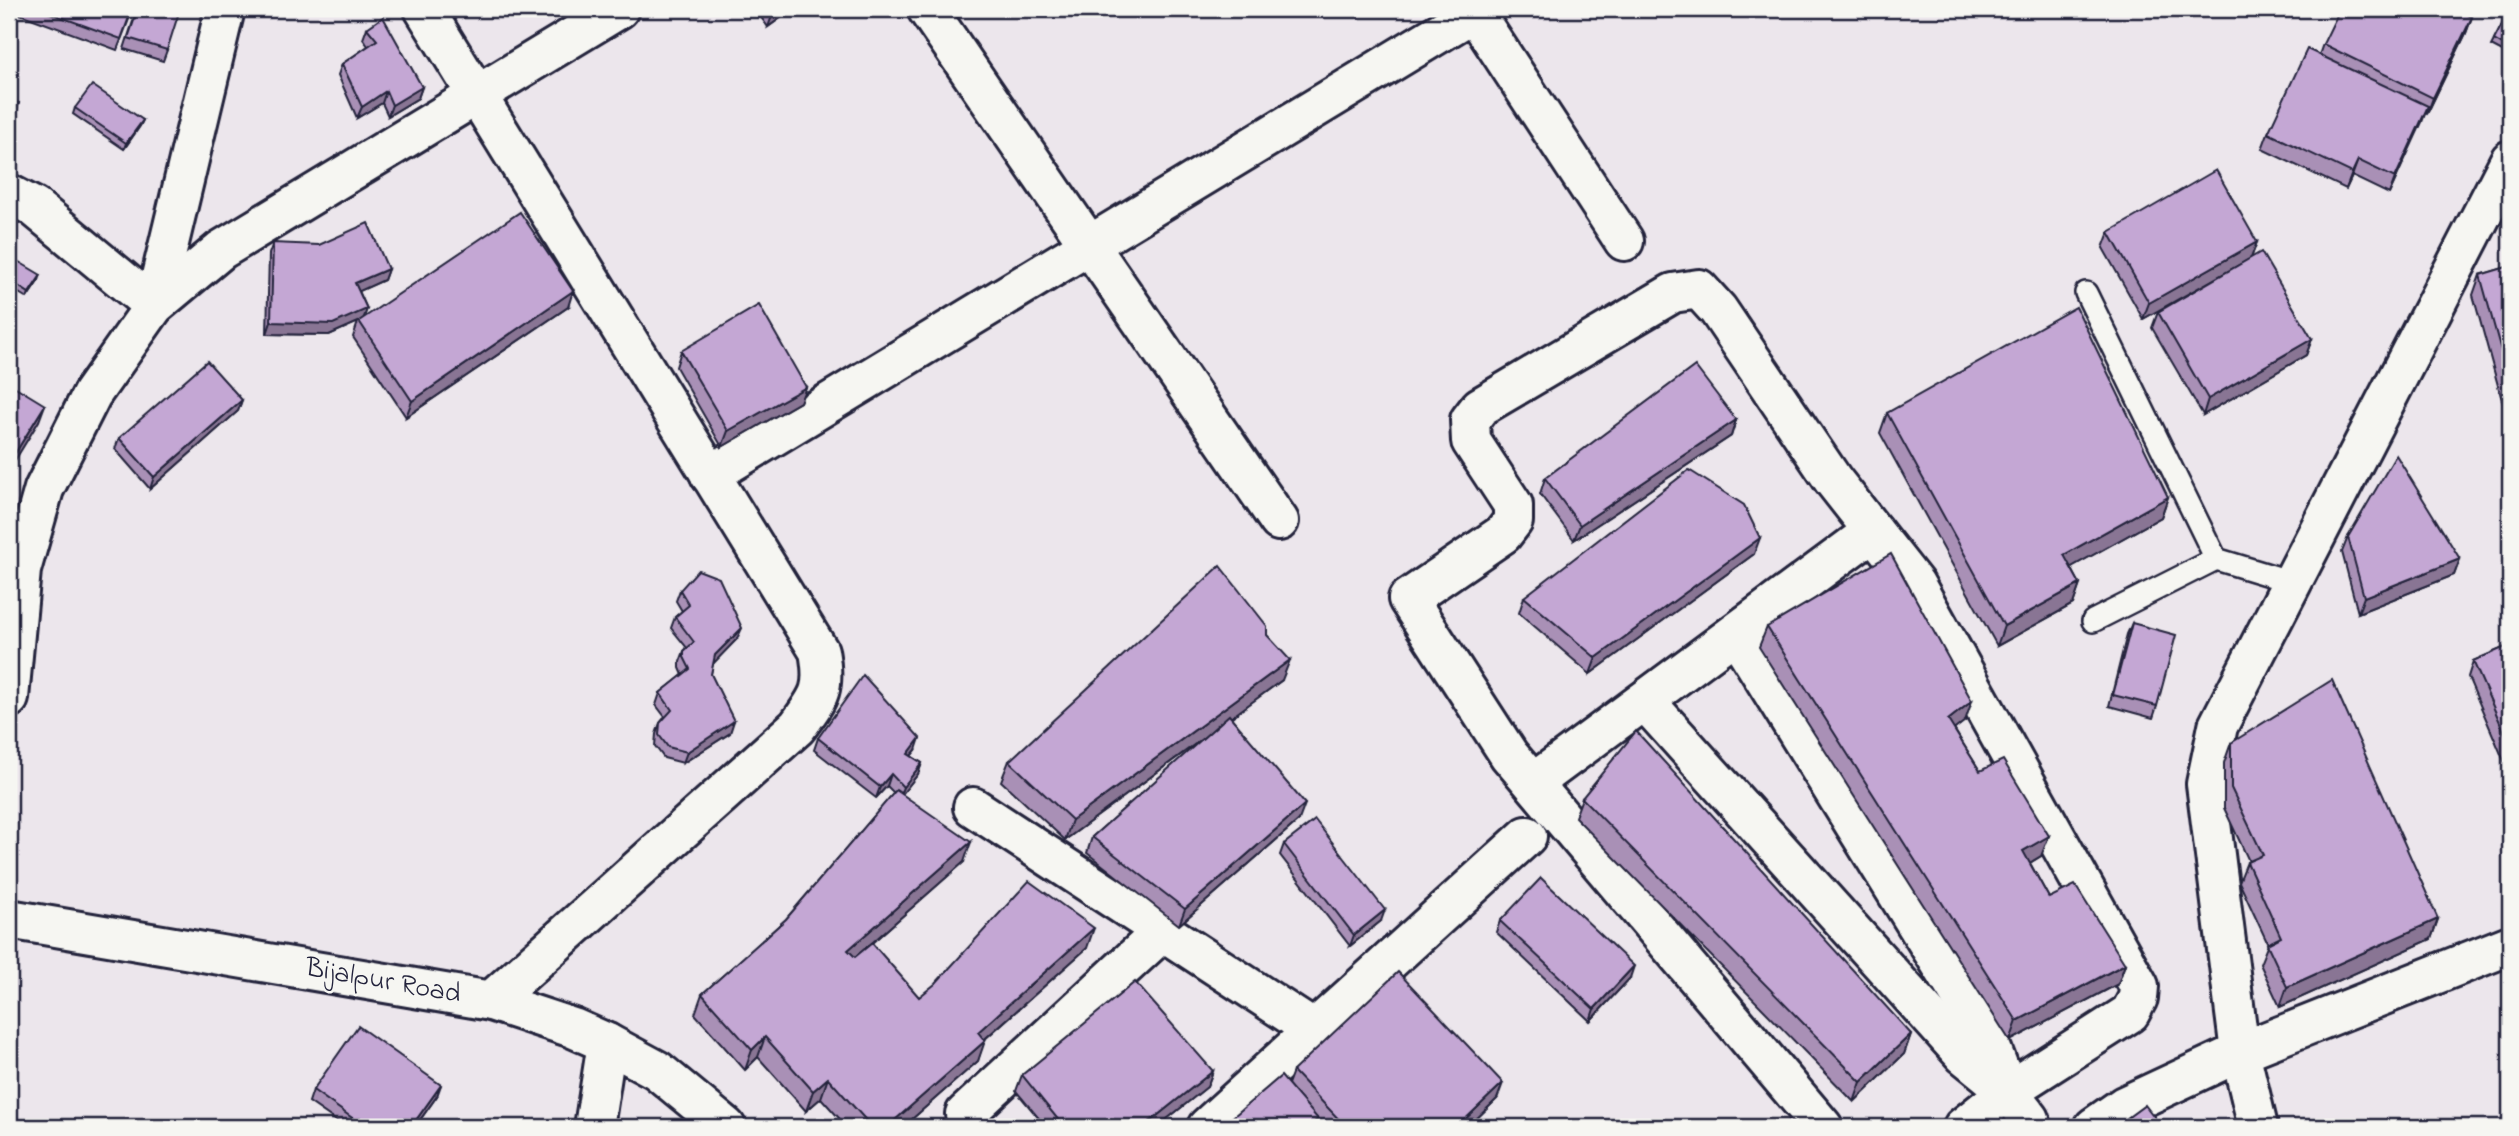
<svg xmlns="http://www.w3.org/2000/svg" width="2519" height="1136" font-family="'Indie Flower',sans-serif">
  <style>
    .lines { fill: none; stroke-linecap: round; stroke-linejoin: round }
    .lane-casing { stroke: #22223b; stroke-width: 26 }
    .street-casing { stroke: #22223b; stroke-width: 44 }
    .secondary-casing { stroke: #22223b; stroke-width: 44 }
    .lane { stroke: #f6f6f2; stroke-width: 21 }
    .street { stroke: #f6f6f2; stroke-width: 38 }
    .secondary { stroke: #f6f6f2; stroke-width: 38 }
    .wall { fill: #a990b6; stroke: #22223b; stroke-width: 2 }
    .shaded-wall { fill: #897594; stroke: #22223b; stroke-width: 2 }
    .building { fill: #c4a7d4; stroke: #22223b; stroke-width: 2 }
    .labels { text-anchor: middle; dominant-baseline: central; stroke-width: 5; stroke-linejoin: round; paint-order: stroke }
    .street-label { font-size: 28px; fill: #22223b; stroke: #f6f6f2 }
  </style>
  <rect width="100%" height="100%" fill="#ece6ec"/>
  <filter id="ink" filterUnits="userSpaceOnUse"><feTurbulence type="fractalNoise" baseFrequency=".0143" numOctaves="2"/><feDisplacementMap in="SourceGraphic" scale="14" xChannelSelector="R" yChannelSelector="G"/><feConvolveMatrix kernelMatrix="1 2 1 2 8 2 1 2 1" color-interpolation-filters="sRGB"/></filter>
  <g filter="url(#ink)">
    <g class="lines">
      <defs>
        <g id="lane">
          <polyline points="2086,293 2216,559 2292,582"/>
          <polyline points="2093,621 2216,559"/>
        </g>
        <g id="street">
          <path d="M424,9L819,651C826,690 819,697 797,727L491,1001"/>
          <polyline points="927,9 1279,521"/>
          <polyline points="1472,9 1624,241"/>
          <polyline points="9,194 34,207 154,306 225,9"/>
          <polyline points="710,475 1474,12"/>
          <polyline points="1736,633 1989,1042 2006,1086"/>
          <polyline points="9,698 21,570 44,489 92,394 154,306 221,250 619,9"/>
          <polyline points="1645,701 1964,1055 2008,1091"/>
          <polyline points="1533,783 1873,531"/>
          <polyline points="973,807 1314,1030"/>
          <polyline points="965,1114 1163,931"/>
          <polyline points="594,1127 607,1043"/>
          <polyline points="1207,1127 1527,836"/>
          <polyline points="1823,1127 1509,755 1408,599 1503,534 1513,521 1513,505 1471,441 1470,420 1480,407 1673,293 1699,289 1718,310 1833,480 1915,584 2139,986 2138,998 2130,1013 2008,1091"/>
          <polyline points="1963,1127 2008,1091 2030,1119"/>
          <polyline points="2094,1127 2124,1106 2240,1052 2510,945"/>
          <polyline points="2258,1127 2240,1052 2206,784 2218,726 2510,160"/>
        </g>
        <polyline id="secondary" points="9,919 491,1001 573,1028 607,1043 657,1070 726,1127"/>
      </defs>
      <use href="#lane" class="lane-casing"/>
      <use href="#street" class="street-casing"/>
      <use href="#secondary" class="secondary-casing"/>
      <use href="#lane" class="lane"/>
      <use href="#street" class="street"/>
      <use href="#secondary" class="secondary"/>
    </g>
    <g class="wall">
      <polygon points="19,9 133,9 117,50 17,13"/>
      <polygon points="137,9 167,50 163,61 124,49"/>
      <polygon points="755,9 793,9 768,27"/>
      <polygon points="2510,9 2510,56 2491,46"/>
      <polygon points="2472,17 2466,33 2427,114 2425,113 2389,194 2352,176 2346,189 2262,149 2268,133 2319,55 2323,44"/>
      <polygon points="367,28 422,87 418,98 388,116 382,103 357,118 338,75 342,64 368,46 363,39"/>
      <polygon points="75,108 143,120 140,126 124,149 73,114"/>
      <polygon points="2109,232 2257,242 2251,258 2143,319 2103,248"/>
      <polygon points="273,243 388,269 384,280 359,291 367,309 363,318 568,307 406,417 353,337 358,322 329,335 267,334 269,254"/>
      <polygon points="9,256 39,280 27,298 9,287"/>
      <polygon points="2510,266 2510,429 2473,295 2480,275"/>
      <polygon points="2158,312 2312,339 2306,355 2203,415 2152,328"/>
      <polygon points="681,351 806,387 800,402 722,447 676,367"/>
      <polygon points="242,400 238,411 150,489 115,449 119,438"/>
      <polygon points="1887,413 2168,497 2161,517 2071,567 2080,584 2073,604 1997,646 1880,433"/>
      <polygon points="1736,420 1731,436 1574,540 1540,494 1545,478"/>
      <polygon points="2348,537 2460,559 2454,575 2358,613 2342,552"/>
      <polygon points="1754,554 1590,674 1519,613 1524,597"/>
      <polygon points="680,590 737,639 713,663 711,674 730,733 683,763 664,758 655,746 656,734 660,723 665,717 656,705 660,693 683,675 680,668 680,662 684,651 687,648 671,628 675,617 682,611 676,601"/>
      <polygon points="2132,623 2157,706 2153,718 2109,706 2127,634"/>
      <polygon points="1767,627 1965,721 1954,729 1980,771 2041,856 2030,863 2049,898 2125,964 2118,984 2010,1041 1759,647"/>
      <polygon points="1267,635 1282,680 1231,717 1299,820 1179,925 1087,853 1092,837 1209,734 1065,840 1001,781 1009,761"/>
      <polygon points="2510,645 2510,775 2468,677 2473,661"/>
      <polygon points="818,738 916,750 911,756 922,763 918,774 902,794 964,862 865,949 919,997 1087,948 984,1040 978,1061 903,1127 847,1127 821,1098 806,1111 758,1057 745,1070 695,1014 702,994 786,919 894,793 887,786 876,798 814,750"/>
      <polygon points="2231,743 2438,919 2431,939 2280,1007 2260,964 2268,944 2239,882 2247,862 2249,861 2224,808 2224,763"/>
      <polygon points="1582,798 1911,1034 1904,1054 1854,1102 1575,817"/>
      <polygon points="1284,844 1381,921 1350,946 1280,855"/>
      <polygon points="1500,921 1630,978 1590,1021 1496,932"/>
      <polygon points="1213,1071 1207,1087 1157,1127 1046,1127 1016,1091 1022,1075"/>
      <polygon points="1293,1071 1497,1099 1468,1127 1325,1127 1317,1119 1314,1127 1221,1127 1288,1084"/>
      <polygon points="313,1090 437,1096 415,1127 345,1127 309,1102"/>
    </g>
    <g class="shaded-wall">
      <polygon points="781,9 793,9 768,27 772,16"/>
      <polygon points="2472,17 2466,33 2427,114 2433,98"/>
      <polygon points="422,87 418,98 388,116 392,105"/>
      <polygon points="386,91 382,103 357,118 362,107"/>
      <polygon points="2428,106 2422,122 2389,194 2395,178"/>
      <polygon points="143,120 140,126 124,149 126,143"/>
      <polygon points="2358,160 2352,176 2346,189 2352,173"/>
      <polygon points="2257,242 2251,258 2143,319 2149,303"/>
      <polygon points="388,269 384,280 351,295 355,283"/>
      <polygon points="41,275 39,280 27,298 29,293"/>
      <polygon points="573,291 568,307 406,417 412,401"/>
      <polygon points="367,309 363,320 329,335 267,334 271,322"/>
      <polygon points="2312,339 2306,355 2203,415 2208,399"/>
      <polygon points="806,387 800,402 722,447 728,431"/>
      <polygon points="242,400 238,411 150,489 154,477"/>
      <polygon points="45,405 39,421 9,470 9,463"/>
      <polygon points="1736,420 1731,436 1574,540 1580,525"/>
      <polygon points="2168,497 2161,517 2057,575 2064,555"/>
      <polygon points="1760,538 1754,554 1590,674 1596,658"/>
      <polygon points="2460,559 2454,575 2358,613 2364,597"/>
      <polygon points="2080,584 2073,604 1997,646 2004,626"/>
      <polygon points="742,628 737,639 711,666 715,655"/>
      <polygon points="1290,660 1282,680 1065,840 1072,820"/>
      <polygon points="1972,701 1965,721 1941,740 1948,720"/>
      <polygon points="734,721 730,733 683,763 687,752"/>
      <polygon points="920,738 916,750 903,765 908,754"/>
      <polygon points="922,763 918,774 899,798 903,787"/>
      <polygon points="891,774 887,786 876,798 880,787"/>
      <polygon points="1305,804 1299,820 1179,925 1185,909"/>
      <polygon points="2049,836 2041,856 2016,871 2023,851"/>
      <polygon points="971,842 964,862 841,970 848,950"/>
      <polygon points="1385,910 1381,921 1350,946 1354,935"/>
      <polygon points="2438,919 2431,939 2280,1007 2287,987"/>
      <polygon points="1094,928 1087,948 970,1052 978,1032"/>
      <polygon points="2125,964 2118,984 2010,1041 2017,1021"/>
      <polygon points="1634,966 1630,978 1590,1021 1594,1009"/>
      <polygon points="1911,1034 1904,1054 1854,1102 1861,1082"/>
      <polygon points="765,1037 758,1057 745,1070 752,1050"/>
      <polygon points="985,1041 978,1061 903,1127 887,1127"/>
      <polygon points="1213,1071 1207,1087 1157,1127 1143,1127"/>
      <polygon points="828,1078 821,1098 806,1111 813,1091"/>
      <polygon points="1503,1083 1497,1099 1468,1127 1457,1127"/>
      <polygon points="441,1085 437,1096 415,1127 411,1127"/>
      <polygon points="1318,1119 1314,1127 1307,1127"/>
    </g>
    <g class="building">
      <polygon points="9,9 14,9 9,20"/>
      <polygon points="39,9 132,9 121,39"/>
      <polygon points="138,9 180,9 167,50 128,38"/>
      <polygon points="767,9 781,9 772,16"/>
      <polygon points="2340,9 2456,9 2472,17 2433,98 2323,44"/>
      <polygon points="2510,9 2510,49 2494,40"/>
      <polygon points="383,17 422,87 392,105 386,91 362,107 342,64 377,40 367,28"/>
      <polygon points="2307,49 2428,106 2395,178 2358,160 2352,173 2268,133"/>
      <polygon points="92,85 143,120 126,143 75,108"/>
      <polygon points="9,100 19,103 9,139"/>
      <polygon points="2216,170 2257,242 2149,303 2109,232"/>
      <polygon points="520,212 573,291 412,401 359,321"/>
      <polygon points="368,223 388,269 355,283 367,309 333,324 271,322 273,243 319,245"/>
      <polygon points="2261,252 2312,339 2208,399 2158,312"/>
      <polygon points="9,256 41,275 29,293 9,280"/>
      <polygon points="2510,266 2510,383 2480,275"/>
      <polygon points="759,305 806,387 728,431 681,351"/>
      <polygon points="2076,307 2168,497 2064,555 2080,584 2004,626 1887,413"/>
      <polygon points="207,361 242,400 154,477 119,438"/>
      <polygon points="1695,366 1736,420 1580,525 1545,478"/>
      <polygon points="9,383 45,405 9,463"/>
      <polygon points="2396,455 2460,559 2364,597 2348,537"/>
      <polygon points="1689,470 1744,505 1760,538 1596,658 1524,597"/>
      <polygon points="1891,554 1972,701 1948,720 1980,771 2003,760 2049,836 2023,851 2049,898 2075,885 2125,964 2017,1021 1767,627"/>
      <polygon points="1220,566 1267,626 1267,635 1290,660 1072,820 1009,761"/>
      <polygon points="698,570 719,578 742,628 715,655 711,674 734,721 687,752 668,747 659,735 660,723 672,710 660,693 690,669 684,657 684,651 694,642 675,617 689,605 680,590"/>
      <polygon points="2132,623 2176,635 2157,706 2113,695"/>
      <polygon points="2510,645 2510,745 2473,661"/>
      <polygon points="863,675 920,738 908,754 922,763 903,787 891,774 880,787 818,738"/>
      <polygon points="2332,680 2438,919 2287,987 2267,944 2281,937 2247,862 2263,855 2231,788 2231,743"/>
      <polygon points="1229,715 1305,804 1185,909 1092,837"/>
      <polygon points="1636,731 1911,1034 1861,1082 1582,798"/>
      <polygon points="896,790 971,842 848,950 855,957 872,943 919,997 935,984 1029,881 1094,928 978,1032 985,1041 887,1127 872,1127 828,1078 813,1091 765,1037 752,1050 702,994 786,919"/>
      <polygon points="1315,820 1385,910 1354,935 1284,844"/>
      <polygon points="1541,878 1634,966 1594,1009 1500,921"/>
      <polygon points="1398,972 1503,1083 1457,1127 1346,1127 1293,1071"/>
      <polygon points="1135,982 1213,1071 1143,1127 1064,1127 1022,1075"/>
      <polygon points="358,1026 441,1085 411,1127 365,1127 313,1090"/>
      <polygon points="1281,1076 1318,1119 1307,1127 1221,1127"/>
      <polygon points="2145,1105 2162,1127 2115,1127"/>
    </g>
  </g>
  <g class="labels">
    <g class="street-label">
      <text transform="translate(383 982) rotate(10)">Bijalpur Road</text>
    </g>
  </g>
  <rect width="2519" height="1136" fill="none" stroke="#f6f6f2" stroke-width="35"/>
  <rect x="18" y="18" width="2484" height="1101" fill="none" stroke="#22223b" stroke-width="2.5" filter="url(#ink)"/>
</svg>
